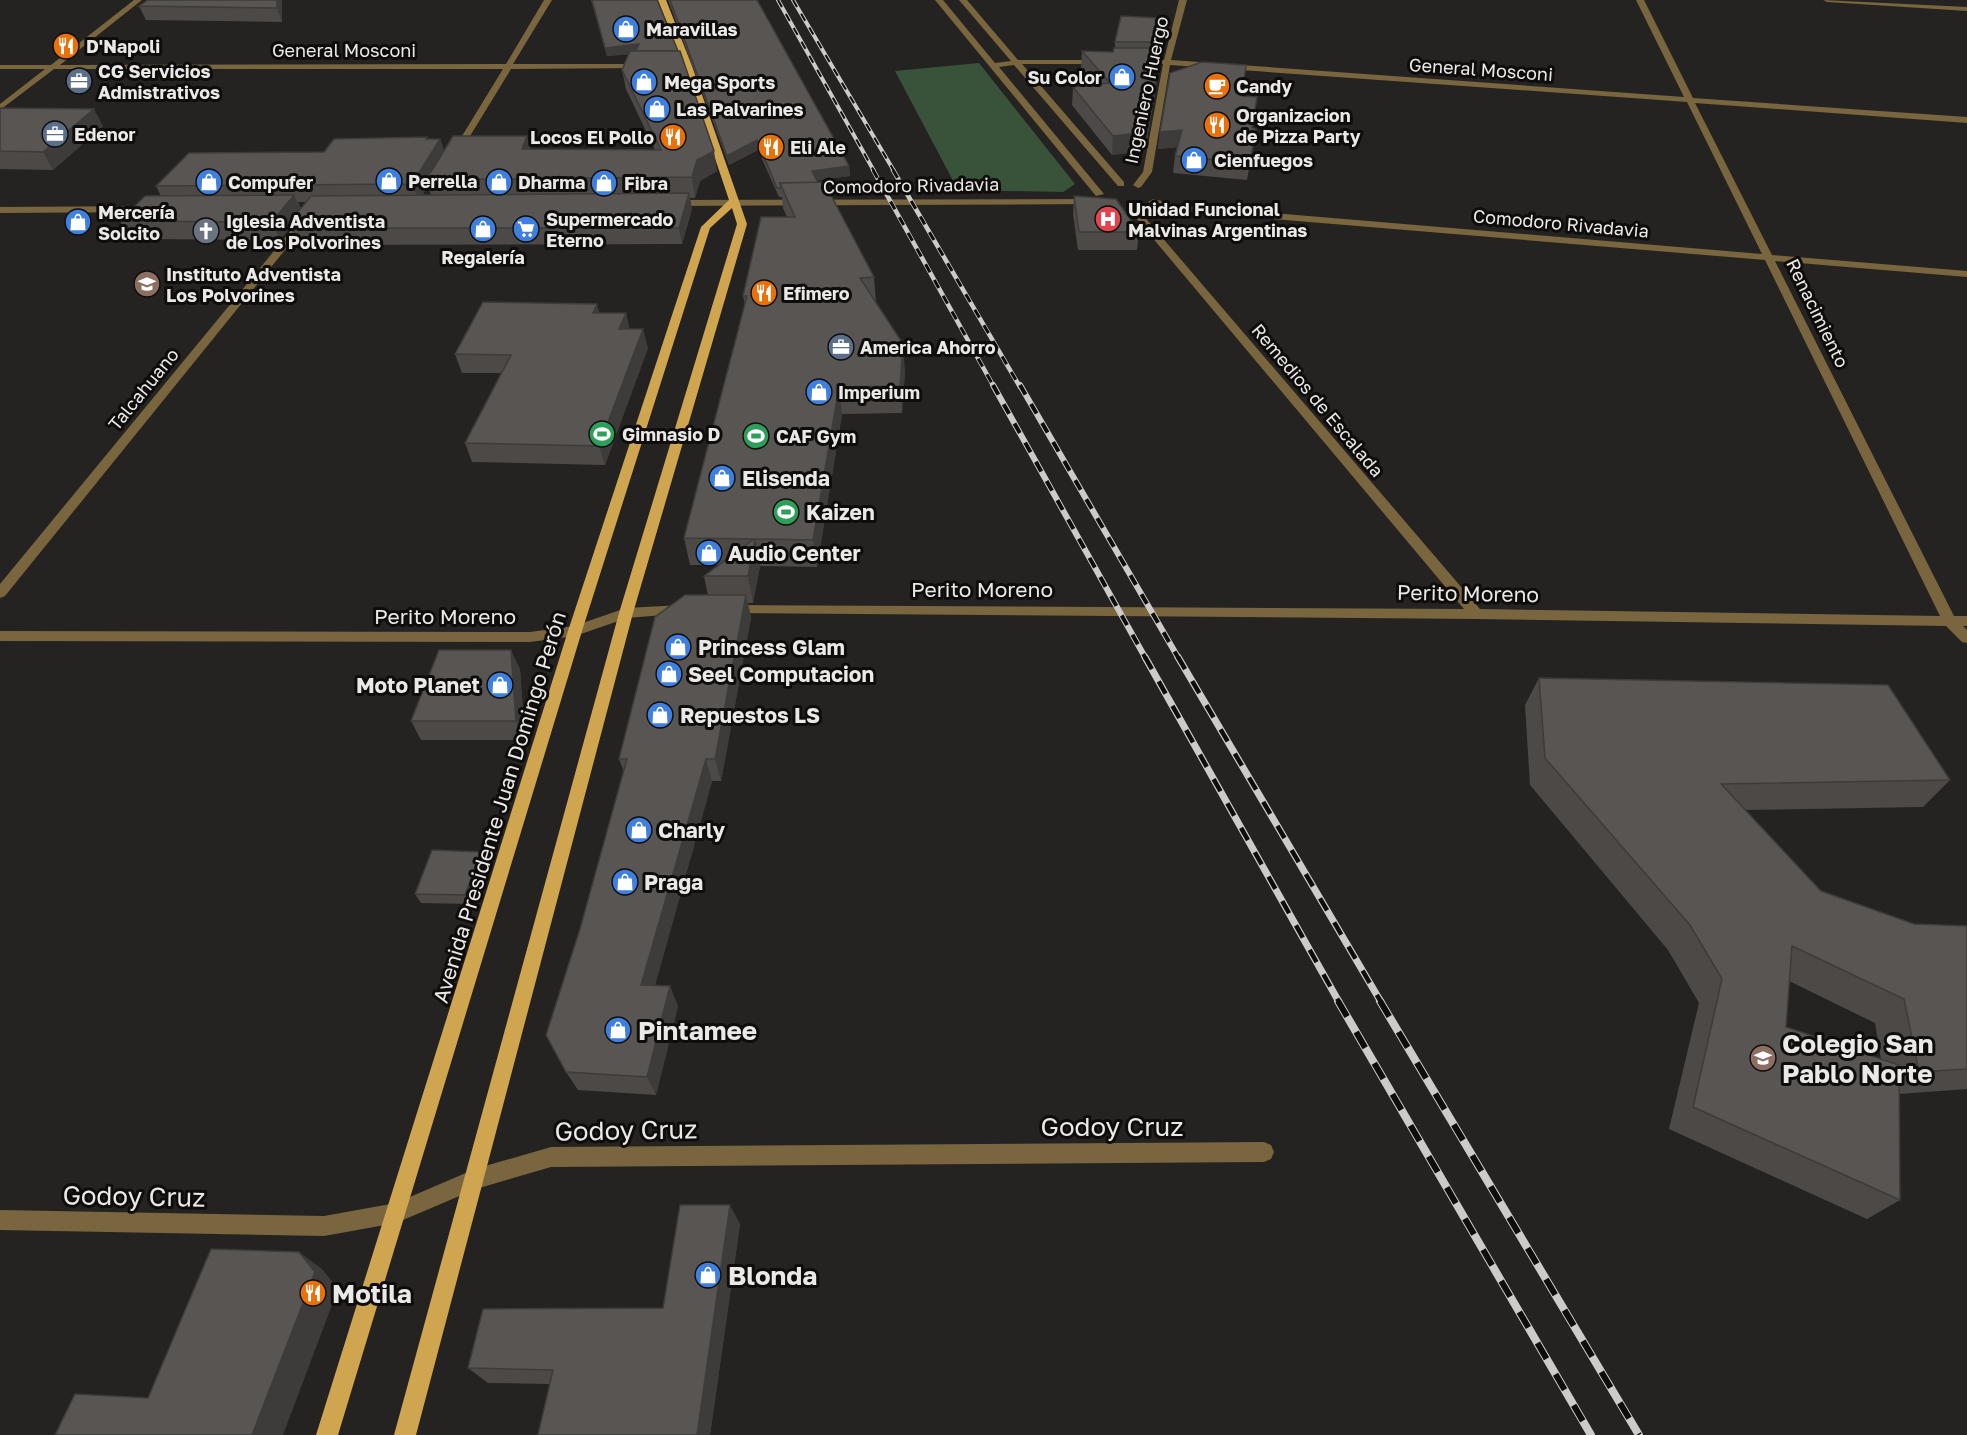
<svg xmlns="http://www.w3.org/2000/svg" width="1967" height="1435" font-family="'Golos Text',sans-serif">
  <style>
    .green { fill: #39533b }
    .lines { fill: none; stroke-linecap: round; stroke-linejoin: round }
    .minor { fill: #79653e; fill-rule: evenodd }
    .major { fill: #d0a550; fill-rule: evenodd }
    .rail-far4-casing { stroke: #cdcbca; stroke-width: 4 }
    .rail-far3-casing { stroke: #cdcbca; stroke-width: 4.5 }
    .rail-far2-casing { stroke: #cdcbca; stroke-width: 6 }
    .rail-far1-casing { stroke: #cdcbca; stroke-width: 7 }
    .rail-casing { stroke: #cdcbca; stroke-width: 8 }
    .rail-far4 { stroke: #0e0d0c; stroke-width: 2; stroke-dasharray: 8; stroke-linecap: butt }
    .rail-far3 { stroke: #0e0d0c; stroke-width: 3; stroke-dasharray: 9; stroke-linecap: butt }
    .rail-far2 { stroke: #0e0d0c; stroke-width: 4; stroke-dasharray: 11; stroke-linecap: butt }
    .rail-far1 { stroke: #0e0d0c; stroke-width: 4.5; stroke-dasharray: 14; stroke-linecap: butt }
    .rail { stroke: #0e0d0c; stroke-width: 6; stroke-dasharray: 18; stroke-linecap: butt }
    .wall { fill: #4c4947; fill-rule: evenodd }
    .shaded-wall { fill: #3e3c3a }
    .building { fill: #585553; stroke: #3e3c3a; stroke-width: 1.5 }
    .labels { text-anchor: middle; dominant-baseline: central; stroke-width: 6; stroke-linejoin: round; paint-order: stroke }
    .far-poi-label { font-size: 18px; font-weight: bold; fill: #ebe9e8; stroke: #0e0d0c; text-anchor: start }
    .far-street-label { font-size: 18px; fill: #ebe9e8; stroke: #0e0d0c }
    .poi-label { font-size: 21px; font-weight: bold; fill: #ebe9e8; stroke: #0e0d0c; text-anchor: start }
    .street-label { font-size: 21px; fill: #ebe9e8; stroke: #0e0d0c }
    .near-poi-label { font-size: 26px; font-weight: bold; fill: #ebe9e8; stroke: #0e0d0c; text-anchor: start }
    .near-street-label { font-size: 26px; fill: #ebe9e8; stroke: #0e0d0c }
  </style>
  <rect width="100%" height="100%" fill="#252321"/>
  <polygon class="green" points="979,63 1075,184 1063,192 958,190 895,71"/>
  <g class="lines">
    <g class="minor">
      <polygon points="134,0 142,0 60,65 506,64 544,0 552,0 513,64 643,64 647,66 643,68 511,69 459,154 455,157 451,154 503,69 54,69 0,110 0,104 45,69 0,69 0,65 51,65"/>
      <polygon points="935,0 943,0 995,63 1011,61 959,0 967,0 1018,60 1105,60 1106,62 1102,64 1022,64 1124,182 1124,186 1118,186 1014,65 999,67 1104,194 1096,196"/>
      <polygon points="1179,0 1187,0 1171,60 1684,97 1636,0 1644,0 1693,98 1967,117 1967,123 1695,103 1772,255 1967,271 1967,277 1775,261 1954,616 1967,616 1967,626 1963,626 1967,630 1967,643 1962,642 1946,626 1476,619 726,613 724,610 726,607 731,605 1464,609 1130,211 1128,209 1133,206 1136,207 1480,609 1940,616 1765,260 1178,211 1148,202 1153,199 1178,205 1762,254 1687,102 1170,65 1152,172 1141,187 1138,188 1133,185 1143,172 1163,64 1132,64 1128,62 1132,60 1164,60"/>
      <polygon points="1823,0 1967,7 1967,11 1827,2"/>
      <polygon points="1095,199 1100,202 1098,204 672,206 667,203 672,200"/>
      <polygon points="0,207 153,206 158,209 153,212 0,213"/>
      <polygon points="302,217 310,219 5,596 0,598 0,584"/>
      <polygon points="683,605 688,607 690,610 688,613 627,618 575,636 530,642 0,641 0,631 530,632 574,626 626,608"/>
      <polygon points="1264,1142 1271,1145 1274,1152 1271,1159 1264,1162 551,1167 476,1189 396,1223 324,1236 0,1230 0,1210 324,1216 396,1203 475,1169 551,1147"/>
    </g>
    <polygon class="major" points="658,0 666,0 692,66 747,224 633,613 416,1435 394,1435 619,613 737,224 732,208 710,228 582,631 338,1435 316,1435 568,631 701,227 729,200 684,66"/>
    <defs>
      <g id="rail-far4">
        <polyline points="778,0 874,171"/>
        <polyline points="793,0 894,171"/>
      </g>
      <g id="rail-far3">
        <polyline points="873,170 994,387"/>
        <polyline points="893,170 1020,387"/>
      </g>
      <g id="rail-far2">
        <polyline points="993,385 1146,659"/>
        <polyline points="1020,385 1179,659"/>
      </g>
      <g id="rail-far1">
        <polyline points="1145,657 1339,1002"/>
        <polyline points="1178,657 1381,1002"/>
      </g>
      <g id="rail">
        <polyline points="1338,1001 1591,1435"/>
        <polyline points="1380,1001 1639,1435"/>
      </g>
    </defs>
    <use href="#rail-far4" class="rail-far4-casing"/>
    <use href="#rail-far3" class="rail-far3-casing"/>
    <use href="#rail-far2" class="rail-far2-casing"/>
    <use href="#rail-far1" class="rail-far1-casing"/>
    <use href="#rail" class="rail-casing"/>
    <use href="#rail-far4" class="rail-far4"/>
    <use href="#rail-far3" class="rail-far3"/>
    <use href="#rail-far2" class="rail-far2"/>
    <use href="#rail-far1" class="rail-far1"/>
    <use href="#rail" class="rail"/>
  </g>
  <g class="wall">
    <polygon points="282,0 282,22 146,20 139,6"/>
    <path d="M591,0H657L717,171L700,181L695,198H690L692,209L682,244L308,245L306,240H296L290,227L280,240L130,239L120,221L161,196L156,186L324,152L427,139H440L444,150L527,136L530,149L655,150L626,89L622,70L629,54L607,56ZM428,186L431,195H422ZM298,202H306L301,209Z"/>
    <polygon points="668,0 757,0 849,166 850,176 817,180 874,277 876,302 905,371 902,413 842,414 817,567 760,566 753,603 748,603 751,618 721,781 712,781 655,985 678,1006 656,1095 578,1090 566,1072 580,929 624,772 619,759 708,595 704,576 718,565 690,565 684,538 745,305 743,296 787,217 783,208 782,197 779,197 758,150 729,165"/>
    <polygon points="1157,34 1150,78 1157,76 1155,94 1145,151 1112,155 1072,105 1073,87 1094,85 1081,69 1082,51 1113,52 1115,48 1115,42"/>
    <polygon points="1242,96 1252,128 1256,129 1247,180 1173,173 1175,156 1177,147 1158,149 1160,132"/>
    <polygon points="0,109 103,126 53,170 0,169"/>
    <polygon points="1074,196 1139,232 1137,250 1078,250 1073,214"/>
    <polygon points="600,313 626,313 629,329 648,348 605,465 472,462 465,443 501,373 462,373 455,354"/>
    <polygon points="520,669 525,740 421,740 411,721"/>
    <path d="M1539,678L1950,780L1923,807L1745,810L1821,891L1914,924L1967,926V1089L1899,1094L1900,1200L1867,1219L1669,1129L1699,1003L1668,950L1530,785L1525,705ZM1789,981L1875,1023L1881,1059L1786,1027Z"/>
    <polygon points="481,852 486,861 470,904 421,903 415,894"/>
    <polygon points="740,1224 710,1435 549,1384 488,1383 468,1368 663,1308"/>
  </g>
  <g class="shaded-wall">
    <polygon points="277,0 282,0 282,22 277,8"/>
    <polygon points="639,44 636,54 607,56 605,48"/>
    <polygon points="1157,76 1155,94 1145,151 1112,155 1113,136"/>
    <polygon points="94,109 103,126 53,170 43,152"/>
    <polygon points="1182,130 1180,147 1158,149 1160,132"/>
    <polygon points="527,136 533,157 522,149"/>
    <polygon points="427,137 432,153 440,139 446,156 426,180 428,186 419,201 412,184"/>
    <polygon points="757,140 758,150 729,165 727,156"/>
    <polygon points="714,151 717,171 700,181 695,198 692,177 697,160"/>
    <polygon points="849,166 850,176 813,181 812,171"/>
    <polygon points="689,193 692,209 682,244 679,228"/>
    <polygon points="294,195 302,212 289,223 290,227 280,240 272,222"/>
    <polygon points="597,304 602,322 593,313"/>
    <polygon points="626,313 630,331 619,329"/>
    <polygon points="643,329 648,348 605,465 599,446"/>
    <polygon points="903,344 905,371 902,413 900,386"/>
    <polygon points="839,387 842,414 817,567 813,540"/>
    <polygon points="755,539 760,566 753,603 748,576"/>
    <polygon points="746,595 751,618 721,781 715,759"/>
    <polygon points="511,650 520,669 525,740 516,721"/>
    <polygon points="706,759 712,781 650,1004 641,985"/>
    <polygon points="481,852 486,861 470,904 465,895"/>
    <polygon points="670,986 678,1006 656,1095 647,1077"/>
    <polygon points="730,1205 740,1224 710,1435 697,1435"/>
    <polygon points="299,1252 322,1269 338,1289 283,1435 252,1435"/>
  </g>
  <g class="building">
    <polygon points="148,0 277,0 277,8 139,6"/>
    <polygon points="592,0 657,0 678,51 636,51 639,44 605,48"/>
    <polygon points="670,0 757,0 849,166 812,171 818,183 780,183 781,188 777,188 757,140 727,156"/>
    <polygon points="1121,16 1158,18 1155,42 1115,42"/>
    <polygon points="1114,48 1153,48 1149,79 1157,76 1146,132 1113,136 1073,87 1110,83 1082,51 1113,52"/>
    <polygon points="630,51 680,51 714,151 697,160 692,177 426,180 453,136 527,136 522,149 661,150 622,70"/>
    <polygon points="1202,62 1246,65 1242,96 1257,97 1252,128 1256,129 1250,163 1175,156 1182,130 1160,132 1170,73"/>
    <polygon points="1,108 94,109 43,152 0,151 0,109"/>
    <polygon points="427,137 426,139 440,139 412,184 156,186 189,153 324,152 334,139"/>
    <polygon points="824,182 874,277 860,278 903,344 900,386 839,387 813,540 755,539 748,576 704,576 754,539 684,538 747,296 743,296 761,217 795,217 780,183"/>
    <polygon points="689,193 679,228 301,228 305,223 289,223 311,196"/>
    <polygon points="294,195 272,222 120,221 145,196"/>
    <polygon points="1074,196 1116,199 1139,232 1079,232"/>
    <polygon points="483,302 597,304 593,313 626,313 619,329 643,329 599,446 465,443 511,355 455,354"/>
    <polygon points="685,595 746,595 715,759 706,759 641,985 670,986 647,1077 566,1072 546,1035 580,929 627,759 619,759 655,617"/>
    <polygon points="439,650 511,650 516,721 411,721"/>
    <polygon points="1539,678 1888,685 1950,780 1721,784 1821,891 1914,924 1967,926 1967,1069 1919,1072 1904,999 1792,946 1786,1027 1899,1065 1900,1200 1693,1107 1722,979 1690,925 1545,758"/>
    <polygon points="432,850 481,852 465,895 415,894"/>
    <polygon points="680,1205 730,1205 697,1435 538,1435 553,1370 468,1368 483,1309 663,1308"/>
    <polygon points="211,1249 299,1252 315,1272 252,1435 55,1435 75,1394 148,1398"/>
  </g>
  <defs>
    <symbol id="shop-disc" viewBox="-11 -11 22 22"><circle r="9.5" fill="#3f7fe0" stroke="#0e0d0c"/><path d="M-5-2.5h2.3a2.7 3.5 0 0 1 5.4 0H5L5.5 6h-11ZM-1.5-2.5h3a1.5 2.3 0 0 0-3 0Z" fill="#fff"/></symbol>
    <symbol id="restaurant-disc" viewBox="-11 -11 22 22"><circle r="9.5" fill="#e8710a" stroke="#0e0d0c"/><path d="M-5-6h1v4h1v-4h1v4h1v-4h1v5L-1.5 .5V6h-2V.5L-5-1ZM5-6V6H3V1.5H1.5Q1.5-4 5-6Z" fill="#fff"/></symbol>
    <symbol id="office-disc" viewBox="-11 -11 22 22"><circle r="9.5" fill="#5c6f8a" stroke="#0e0d0c"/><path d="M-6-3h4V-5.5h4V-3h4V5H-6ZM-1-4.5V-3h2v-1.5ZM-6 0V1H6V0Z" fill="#fff"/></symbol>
    <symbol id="cafe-disc" viewBox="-11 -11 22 22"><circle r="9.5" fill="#e8710a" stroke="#0e0d0c"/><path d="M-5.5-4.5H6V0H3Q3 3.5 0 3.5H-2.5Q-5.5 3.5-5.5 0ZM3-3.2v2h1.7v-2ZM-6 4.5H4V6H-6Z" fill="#fff"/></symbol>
    <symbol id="hospital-disc" viewBox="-11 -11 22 22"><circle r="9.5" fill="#e0444e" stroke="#0e0d0c"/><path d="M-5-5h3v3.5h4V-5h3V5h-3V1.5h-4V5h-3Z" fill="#fff"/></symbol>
    <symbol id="supermarket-disc" viewBox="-11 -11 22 22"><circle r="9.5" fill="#3f7fe0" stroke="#0e0d0c"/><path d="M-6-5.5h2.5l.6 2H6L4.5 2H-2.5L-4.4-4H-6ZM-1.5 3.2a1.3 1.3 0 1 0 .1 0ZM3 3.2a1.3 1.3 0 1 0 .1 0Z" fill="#fff"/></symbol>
    <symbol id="church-disc" viewBox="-11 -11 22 22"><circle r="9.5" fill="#6b7280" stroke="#0e0d0c"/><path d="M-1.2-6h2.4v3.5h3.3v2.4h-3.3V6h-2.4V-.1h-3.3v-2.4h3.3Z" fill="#fff"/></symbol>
    <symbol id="school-disc" viewBox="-11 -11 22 22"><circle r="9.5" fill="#8d6e63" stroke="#0e0d0c"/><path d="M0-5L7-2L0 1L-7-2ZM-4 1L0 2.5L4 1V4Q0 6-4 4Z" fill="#fff"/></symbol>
    <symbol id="stadium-disc" viewBox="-11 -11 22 22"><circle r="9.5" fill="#2e9e5b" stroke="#0e0d0c"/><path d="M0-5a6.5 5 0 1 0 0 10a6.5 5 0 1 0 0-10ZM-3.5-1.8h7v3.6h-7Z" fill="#fff"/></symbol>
  </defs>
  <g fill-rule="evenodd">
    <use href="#shop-disc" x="611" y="14" width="30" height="30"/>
    <use href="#restaurant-disc" x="51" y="31" width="30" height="30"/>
    <use href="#shop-disc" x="1107" y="62" width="30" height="30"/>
    <use href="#office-disc" x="64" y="66" width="30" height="30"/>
    <use href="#shop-disc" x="629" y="67" width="30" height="30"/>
    <use href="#cafe-disc" x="1202" y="71" width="30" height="30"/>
    <use href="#shop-disc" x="642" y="94" width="30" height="30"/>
    <use href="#restaurant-disc" x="1202" y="110" width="30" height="30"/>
    <use href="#office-disc" x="40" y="119" width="30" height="30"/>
    <use href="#restaurant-disc" x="658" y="122" width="30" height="30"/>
    <use href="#restaurant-disc" x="756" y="132" width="30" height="30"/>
    <use href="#shop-disc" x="1179" y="145" width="30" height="30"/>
    <use href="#shop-disc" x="374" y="166" width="30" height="30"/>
    <use href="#shop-disc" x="194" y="167" width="30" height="30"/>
    <use href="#shop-disc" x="484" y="167" width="30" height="30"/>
    <use href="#shop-disc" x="589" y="168" width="30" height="30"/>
    <use href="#hospital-disc" x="1093" y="204" width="30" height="30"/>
    <use href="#shop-disc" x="63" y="207" width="30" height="30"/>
    <use href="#shop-disc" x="468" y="214" width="30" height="30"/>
    <use href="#supermarket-disc" x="511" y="214" width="30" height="30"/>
    <use href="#church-disc" x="191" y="216" width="30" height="30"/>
    <use href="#school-disc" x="132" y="269" width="30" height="30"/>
    <use href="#restaurant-disc" x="749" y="278" width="30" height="30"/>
    <use href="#office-disc" x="826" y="332" width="30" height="30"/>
    <use href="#shop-disc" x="804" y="377" width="30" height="30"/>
    <use href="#stadium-disc" x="587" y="419" width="30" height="30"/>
    <use href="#stadium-disc" x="741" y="421" width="30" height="30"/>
    <use href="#shop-disc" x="707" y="463" width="30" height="30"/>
    <use href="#stadium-disc" x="771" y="497" width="30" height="30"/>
    <use href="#shop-disc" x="694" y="538" width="30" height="30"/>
    <use href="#shop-disc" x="663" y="632" width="30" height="30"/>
    <use href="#shop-disc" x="654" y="659" width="30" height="30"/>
    <use href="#shop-disc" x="485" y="670" width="30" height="30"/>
    <use href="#shop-disc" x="645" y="700" width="30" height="30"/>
    <use href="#shop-disc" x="624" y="815" width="30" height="30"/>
    <use href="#shop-disc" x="610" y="867" width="30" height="30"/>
    <use href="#shop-disc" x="603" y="1015" width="30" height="30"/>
    <use href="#school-disc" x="1748" y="1043" width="30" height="30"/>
    <use href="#shop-disc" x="693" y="1260" width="30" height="30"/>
    <use href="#restaurant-disc" x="298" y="1278" width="30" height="30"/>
  </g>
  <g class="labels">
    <g class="far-poi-label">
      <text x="646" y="29">Maravillas</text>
      <text x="86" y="46">D'Napoli</text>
      <text x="98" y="71">CG Servicios<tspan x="98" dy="21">Admistrativos</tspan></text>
      <text x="1102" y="77" text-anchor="end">Su Color</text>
      <text x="664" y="82">Mega Sports</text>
      <text x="1236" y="86">Candy</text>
      <text x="676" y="109">Las Palvarines</text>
      <text x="1236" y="115">Organizacion<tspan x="1236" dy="21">de Pizza Party</tspan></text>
      <text x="74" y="134">Edenor</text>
      <text x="654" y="137" text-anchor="end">Locos El Pollo</text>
      <text x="790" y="147">Eli Ale</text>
      <text x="1214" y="160">Cienfuegos</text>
      <text x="408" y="181">Perrella</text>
      <text x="228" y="182">Compufer</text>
      <text x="518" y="182">Dharma</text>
      <text x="624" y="183">Fibra</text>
      <text x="1128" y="209">Unidad Funcional<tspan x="1128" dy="21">Malvinas Argentinas</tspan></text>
      <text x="98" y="212">Mercería<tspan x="98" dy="21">Solcito</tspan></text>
      <text x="546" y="219">Supermercado<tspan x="546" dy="21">Eterno</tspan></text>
      <text x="226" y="221">Iglesia Adventista<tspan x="226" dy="21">de Los Polvorines</tspan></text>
      <text x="483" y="257" text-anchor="middle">Regalería</text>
      <text x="166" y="274">Instituto Adventista<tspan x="166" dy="21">Los Polvorines</tspan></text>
      <text x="783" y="293">Efimero</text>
      <text x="860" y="347">America Ahorro</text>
      <text x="838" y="392">Imperium</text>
      <text x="622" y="434">Gimnasio D</text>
      <text x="776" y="436">CAF Gym</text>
    </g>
    <g class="far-street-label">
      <text x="344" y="50">General Mosconi</text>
      <text transform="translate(1481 69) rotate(4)">General Mosconi</text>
      <text transform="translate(1146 90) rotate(-78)">Ingeniero Huergo</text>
      <text transform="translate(911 185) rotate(-1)">Comodoro Rivadavia</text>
      <text transform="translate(1561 223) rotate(5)">Comodoro Rivadavia</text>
      <text transform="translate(1818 313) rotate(64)">Renacimiento</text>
      <text transform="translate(143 389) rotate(-51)">Talcahuano</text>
      <text transform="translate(1318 400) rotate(50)">Remedios de Escalada</text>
    </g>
    <g class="poi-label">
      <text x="742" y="478">Elisenda</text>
      <text x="806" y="512">Kaizen</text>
      <text x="728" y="553">Audio Center</text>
      <text x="698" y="647">Princess Glam</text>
      <text x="688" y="674">Seel Computacion</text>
      <text x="480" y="685" text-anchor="end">Moto Planet</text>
      <text x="680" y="715">Repuestos LS</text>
      <text x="658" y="830">Charly</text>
      <text x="644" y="882">Praga</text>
    </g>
    <g class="street-label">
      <text x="982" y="589">Perito Moreno</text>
      <text transform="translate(1468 593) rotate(1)">Perito Moreno</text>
      <text x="445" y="616">Perito Moreno</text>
      <text transform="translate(499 807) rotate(-73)">Avenida Presidente Juan Domingo Perón</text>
    </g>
    <g class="near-poi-label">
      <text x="638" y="1030">Pintamee</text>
      <text x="1782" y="1043">Colegio San<tspan x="1782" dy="30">Pablo Norte</tspan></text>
      <text x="728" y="1275">Blonda</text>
      <text x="332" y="1293">Motila</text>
    </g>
    <g class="near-street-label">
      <text x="1112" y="1126">Godoy Cruz</text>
      <text transform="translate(626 1130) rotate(-1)">Godoy Cruz</text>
      <text transform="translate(134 1196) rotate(1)">Godoy Cruz</text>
    </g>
  </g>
</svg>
